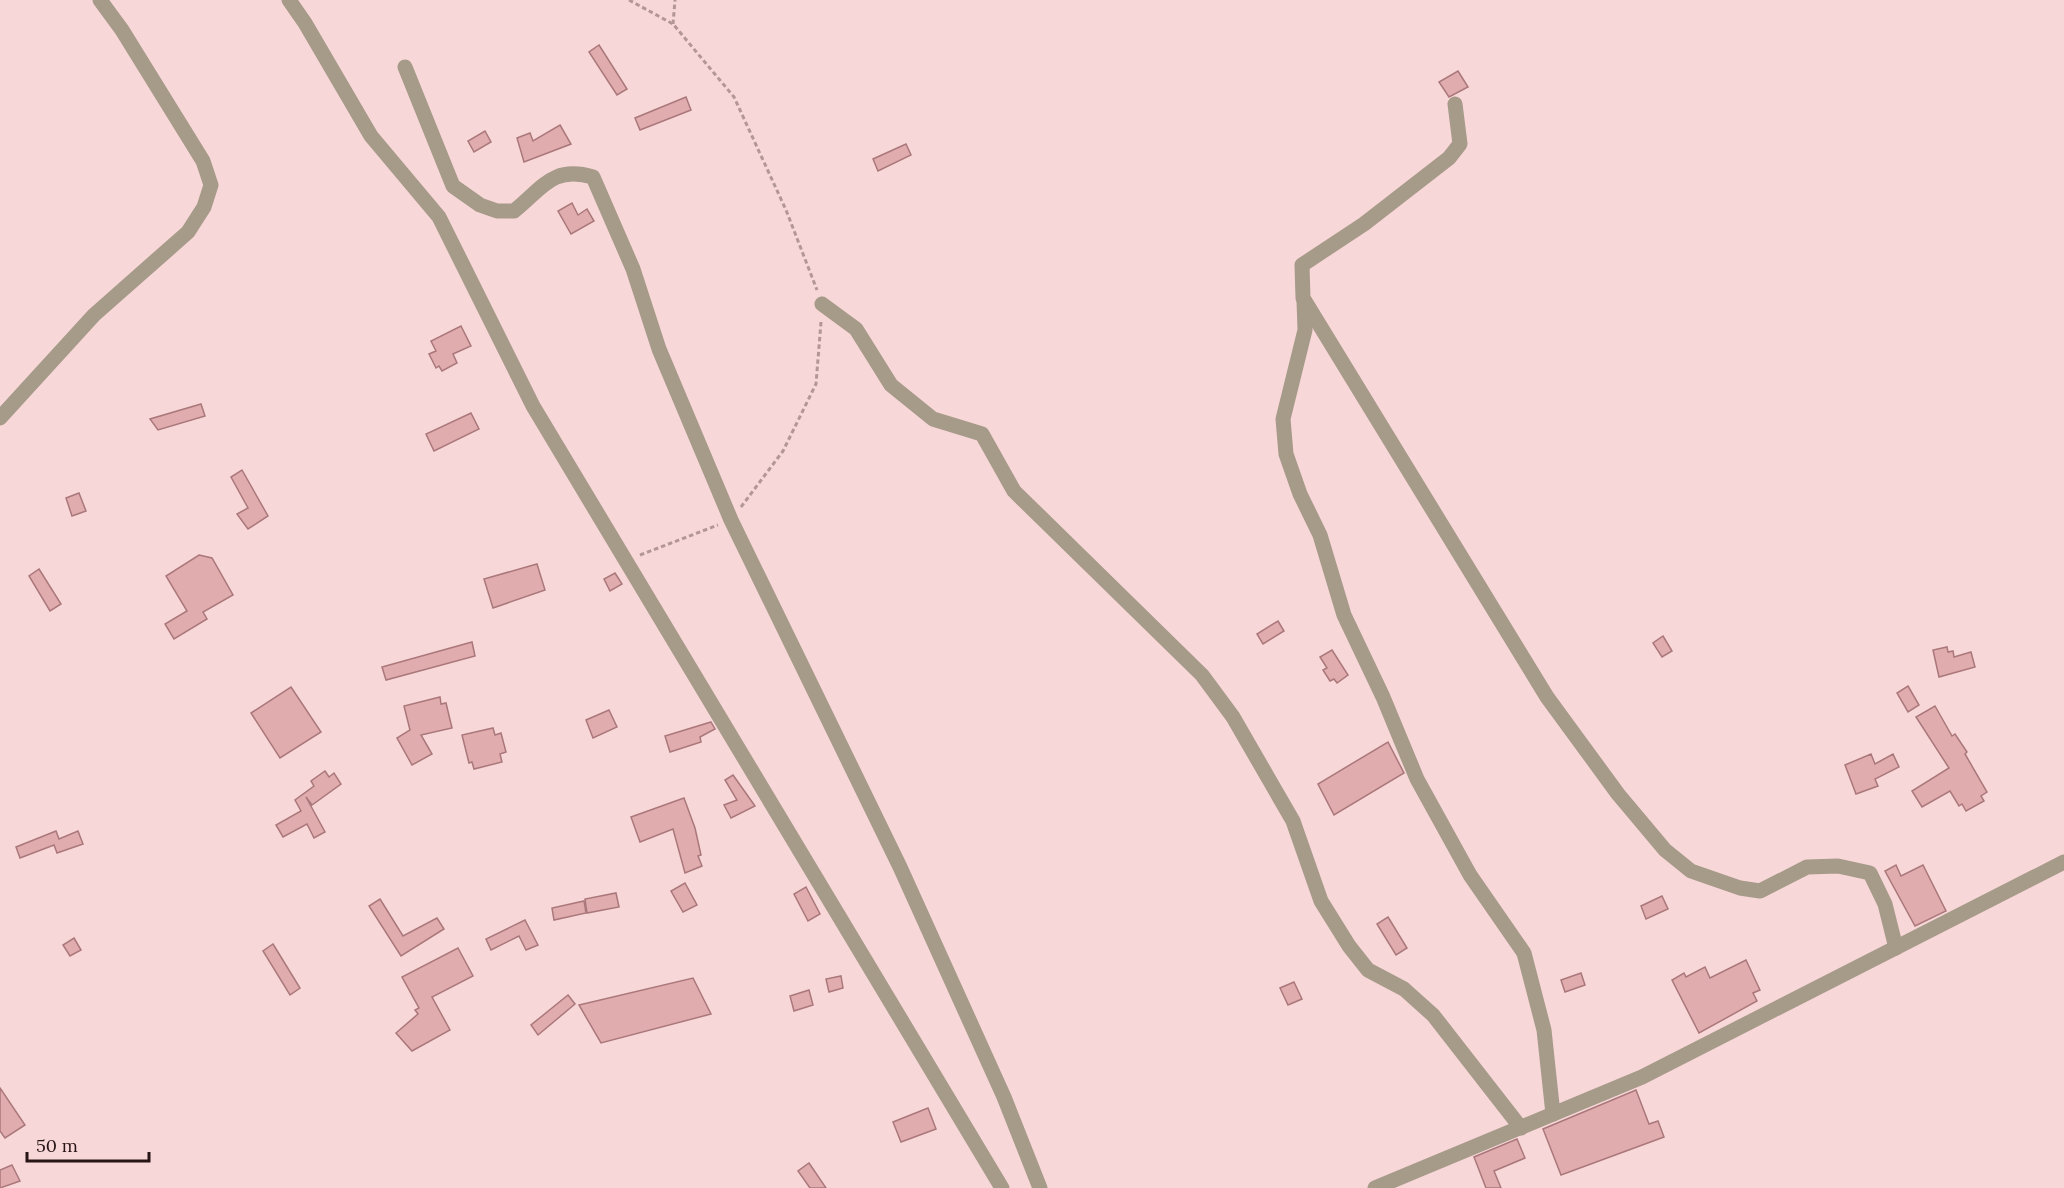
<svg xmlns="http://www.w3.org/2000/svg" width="2064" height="1188" font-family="Lora,serif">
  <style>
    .building { fill: #e0acae; stroke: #aa787b; stroke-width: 1.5 }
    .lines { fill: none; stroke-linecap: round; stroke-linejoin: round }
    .path { stroke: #b39798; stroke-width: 3; stroke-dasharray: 4.5 3; stroke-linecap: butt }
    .minor { stroke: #a69a89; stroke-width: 15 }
  </style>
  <rect width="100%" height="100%" fill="#f8d7d8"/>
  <g class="building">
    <polygon points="599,45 627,89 617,95 589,52"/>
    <polygon points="1458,71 1468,87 1449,97 1439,82"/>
    <polygon points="686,97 691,110 640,130 635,118"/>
    <polygon points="560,125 571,144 524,162 517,138 530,133 533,141"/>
    <polygon points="485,131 491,142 474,152 468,141"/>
    <polygon points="906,144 911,155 878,171 873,159"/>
    <polygon points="572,203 578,215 587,209 594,221 571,234 558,211"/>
    <polygon points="461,326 471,346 453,354 457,363 442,371 439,366 436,368 429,354 436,351 431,341"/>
    <polygon points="201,404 205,416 158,430 150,419"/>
    <polygon points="471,413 479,429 434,451 426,434"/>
    <polygon points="242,470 268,516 248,529 237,514 248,508 231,477"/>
    <polygon points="79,493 86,511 72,516 66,498"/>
    <polygon points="199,555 212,558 233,595 203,612 207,619 174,639 165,624 187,611 166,576"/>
    <polygon points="537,564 545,590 493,608 484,579"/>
    <polygon points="39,569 61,604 50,611 29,576"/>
    <polygon points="615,573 622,584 610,591 604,579"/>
    <polygon points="1278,621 1284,631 1263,644 1257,634"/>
    <polygon points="1663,636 1672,651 1662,657 1653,643"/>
    <polygon points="472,642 475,656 386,680 382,667"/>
    <polygon points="1947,647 1948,652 1953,651 1954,657 1971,652 1975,667 1939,677 1933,650"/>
    <polygon points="1332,650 1348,675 1337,683 1334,679 1330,681 1323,670 1327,668 1320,657"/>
    <polygon points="1908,686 1919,705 1908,712 1897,693"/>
    <polygon points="291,687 321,732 280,758 251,713"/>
    <polygon points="440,697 441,704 446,703 452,728 421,735 432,754 412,765 397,738 410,730 404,706"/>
    <polygon points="1935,706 1952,736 1955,734 1967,752 1965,754 1987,792 1981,796 1984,801 1966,811 1962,804 1959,806 1950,791 1922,807 1912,791 1949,768 1916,717"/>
    <polygon points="609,710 617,727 593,738 586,720"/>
    <polygon points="711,722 715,729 700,737 701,742 670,752 665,736"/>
    <polygon points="493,728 495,735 501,733 506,752 500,754 502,762 474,769 472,762 469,763 462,735"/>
    <polygon points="1388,742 1404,773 1334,815 1318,784"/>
    <polygon points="1871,754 1875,764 1893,754 1899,767 1875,779 1878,786 1856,794 1845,765"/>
    <polygon points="325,771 329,777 334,773 341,784 312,805 306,797 325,832 314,838 307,824 283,837 276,825 301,811 295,800 314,786 311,781"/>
    <polygon points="733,775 755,806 731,818 724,805 737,800 725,780"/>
    <polygon points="684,798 695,828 701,855 698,856 702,866 685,873 673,829 640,842 631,817"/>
    <polygon points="56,831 59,839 78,831 83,844 57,853 54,845 20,858 16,847"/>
    <polygon points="1896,865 1901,876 1923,865 1946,911 1915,926 1885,871"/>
    <polygon points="685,883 697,905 683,912 671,891"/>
    <polygon points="806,887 820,914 808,921 794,894"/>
    <polygon points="616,893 619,907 587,913 585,899"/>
    <polygon points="1662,896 1668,909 1646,919 1641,906"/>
    <polygon points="380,899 403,936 437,918 444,929 401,956 369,906"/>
    <polygon points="584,901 586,913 554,920 552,908"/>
    <polygon points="1388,917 1407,948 1396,955 1377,924"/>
    <polygon points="525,920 538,945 526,950 519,936 491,950 486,939"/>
    <polygon points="74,938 81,950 70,956 63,945"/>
    <polygon points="273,944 300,988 290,995 263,951"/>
    <polygon points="458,948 473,976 432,997 450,1030 412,1051 396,1033 418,1014 415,1010 419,1008 402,977"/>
    <polygon points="1746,960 1760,990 1753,993 1757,1001 1699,1033 1672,980 1684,973 1686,977 1705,967 1710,978"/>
    <polygon points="1581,973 1585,985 1565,992 1561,980"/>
    <polygon points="841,976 843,988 829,992 826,979"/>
    <polygon points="693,978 711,1014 601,1043 579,1005"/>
    <polygon points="1294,982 1302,999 1288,1005 1280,988"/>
    <polygon points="809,990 813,1005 794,1011 790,996"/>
    <polygon points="568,995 575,1004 538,1035 531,1025"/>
    <polygon points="0,1088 25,1125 5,1138 0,1131"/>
    <polygon points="1636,1090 1649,1124 1658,1121 1664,1137 1561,1175 1543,1129"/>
    <polygon points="928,1108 936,1129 901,1142 893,1122"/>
    <polygon points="1517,1139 1525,1158 1494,1171 1501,1188 1486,1188 1474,1157"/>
    <polygon points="809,1163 826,1188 810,1188 798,1171"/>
    <polygon points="12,1165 20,1181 0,1188 0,1170"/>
  </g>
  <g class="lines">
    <g class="path">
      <polyline points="629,0 673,24 734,97 786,210 817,290"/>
      <polyline points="673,24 675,0"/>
      <polyline points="741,507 783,451 816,384 821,322"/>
      <polyline points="640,555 718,525"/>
    </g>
    <g class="minor">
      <polyline points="289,0 305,23 371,136 439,217 533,406 1002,1188"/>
      <path d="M405,67L453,186L480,205L497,211H514C542,189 552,165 593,177L633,269L659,349L731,520L900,867L1004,1097L1040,1188"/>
      <polyline points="1455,104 1460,144 1449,158 1364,224 1302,265 1303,298 1547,697 1618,794 1665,850 1691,871 1740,888 1760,891 1807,867 1838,866 1870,873 1885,904 1896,948"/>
      <polyline points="1304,301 1305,330 1283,419 1286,454 1300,494 1320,535 1344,615 1383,697 1417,779 1470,875 1524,953 1544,1030 1553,1114"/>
      <polyline points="822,304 856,329 891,385 933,419 982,434 1014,491 1202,675 1233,717 1293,821 1321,901 1349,946 1368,970 1404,989 1433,1015 1521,1128"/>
      <polyline points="0,418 94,315 188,232 204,207 211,185 203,161 122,30 100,0"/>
      <polyline points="1375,1188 1642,1077 2064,862"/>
    </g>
  </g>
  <path d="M27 1152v9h122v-9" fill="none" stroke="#271415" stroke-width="3"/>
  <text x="36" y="1152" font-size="18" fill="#271415" stroke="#f8d7d8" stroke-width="4.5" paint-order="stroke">50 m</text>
</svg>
